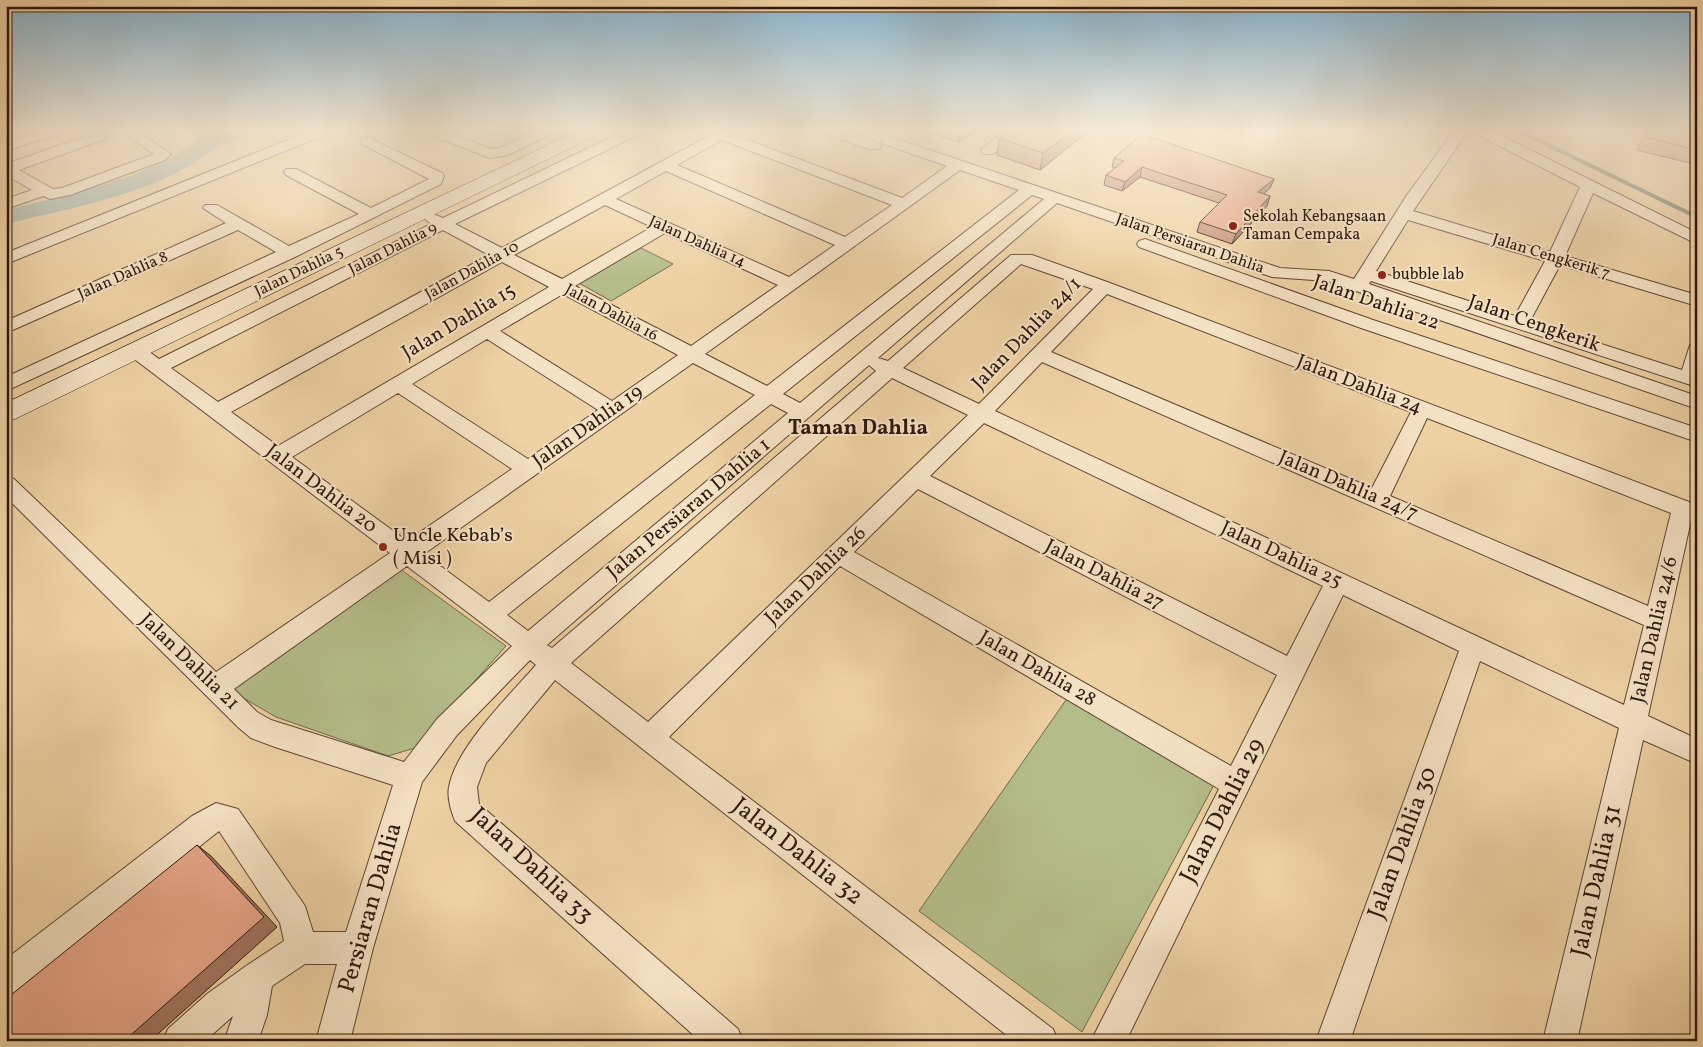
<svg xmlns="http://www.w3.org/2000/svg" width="1703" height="1047" font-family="Vollkorn,serif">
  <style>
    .green { fill: #b4bd8a; stroke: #716a4c }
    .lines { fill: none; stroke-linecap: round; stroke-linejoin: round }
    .stream { stroke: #70776e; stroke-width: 4 }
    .river { fill: #9cb6ae; fill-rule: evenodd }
    .street-casing { stroke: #5e4634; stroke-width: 2 }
    .secondary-casing { stroke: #2e180e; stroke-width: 1 }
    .street { fill: #f5e2c4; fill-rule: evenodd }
    .secondary { fill: #f5e2c4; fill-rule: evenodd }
    .wall { fill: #c89077; stroke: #2e180e }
    .shaded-wall { fill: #a27561; stroke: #2e180e }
    .building { fill: #e8a78a; stroke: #2e180e }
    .poi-dot { fill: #8f2418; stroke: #f5e2c4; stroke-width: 2 }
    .labels { text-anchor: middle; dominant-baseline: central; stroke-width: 4; stroke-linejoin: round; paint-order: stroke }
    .far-poi-label { font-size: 16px; fill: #2e180e; stroke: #f5e2c4; text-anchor: start }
    .far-street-label { font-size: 16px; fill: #2e180e; stroke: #f5e2c4 }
    .street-label { font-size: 20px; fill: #2e180e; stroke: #f5e2c4 }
    .poi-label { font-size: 20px; fill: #2e180e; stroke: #f5e2c4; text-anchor: start }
    .neighbourhood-label { font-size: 21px; font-weight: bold; fill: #2e180e; stroke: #f5e2c4 }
    .near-street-label { font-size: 24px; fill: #2e180e; stroke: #f5e2c4 }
  </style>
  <rect width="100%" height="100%" fill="#efd2a4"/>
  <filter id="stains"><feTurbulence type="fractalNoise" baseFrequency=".004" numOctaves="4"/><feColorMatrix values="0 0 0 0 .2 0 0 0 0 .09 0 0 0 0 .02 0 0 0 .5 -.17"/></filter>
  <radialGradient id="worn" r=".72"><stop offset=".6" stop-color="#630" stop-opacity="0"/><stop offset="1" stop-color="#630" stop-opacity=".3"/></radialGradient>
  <g class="green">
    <polygon points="641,248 673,264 611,301 579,283"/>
    <polygon points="396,566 506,646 415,748 388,756 276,717 235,693 235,681"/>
    <polygon points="1068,697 1215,783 1082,1032 919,911"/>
  </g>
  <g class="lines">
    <polyline class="stream" points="1519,131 1697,217"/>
    <path class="river" d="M219,131H249C243,140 229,140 219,145C207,152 197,162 184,169C130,198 66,209 6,224V210L73,194L131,176L169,159L206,136Z"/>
    <defs>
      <g id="street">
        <polygon points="40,131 60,131 58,134 6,151 6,142"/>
        <polygon points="101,131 121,131 119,134 19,170 53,189 62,188 154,154 121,131 137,131 171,154 165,160 70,195 50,199 43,196 6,209 6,199 32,190 6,175 6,164"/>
        <polygon points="310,131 329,131 327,134 6,264 6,253"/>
        <polygon points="426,131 445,131 491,149 499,148 535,131 553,131 551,134 508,155 490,158 428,134"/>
        <path d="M624,131H633L636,134L634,137L455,224L502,248L718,131H735L732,134L902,198L947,166L855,134L853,131H873L1280,268L1329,271L1354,279L1407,195L1454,131H1468L1413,211L1550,252L1580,187L1476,134L1474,131H1492L1697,233V244L1593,193L1565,256L1697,295V306L1560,265L1530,321L1682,370L1690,345L1697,343V387L1371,281L1369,284L1697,396V409L1327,281L1272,277L1057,203L878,358L888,361L1011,255H1032L1110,283L1697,505V522L1691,520L1648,716L1697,739V764L1643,740L1577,1041H1543L1619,728L1480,661L1350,1041H1316L1459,651L1343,595L1126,1041H1091L1219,789L840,566L669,737L1053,1029L1058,1041H1014L555,680L486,763L477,787L479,804L738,1029L743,1041H700L455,821C451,811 447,797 449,787C456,747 509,696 536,665L530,660L457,735L422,782L373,948L350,1041H316L337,964H305L272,986L267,1015L258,1041H224L233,1016L205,1041H163L168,1029L207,994L246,966L284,941L280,923L219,831L17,991L6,996V959L192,816L216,803L238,809L305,906L313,932H346L393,785L275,747L251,738L239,728L6,497V476L14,479L216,672L390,553L129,355L127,351L129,347C142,344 149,352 159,359L431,224L425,219L427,216L433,214L443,218ZM722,140L892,205L845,237L677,165ZM960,170L1019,190L767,386L705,354ZM666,171L835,245L789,277L616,199ZM1032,195L1044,199L800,403L783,394ZM605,205L652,227L562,279L514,255ZM1408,220L1545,261L1515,316L1376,271ZM443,230L489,255L218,402L171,368ZM665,233L778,285L691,346L575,286ZM502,262L549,287L278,446L231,412ZM1021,264L1093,289L979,404L903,368ZM563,294L678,355L612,401L500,331ZM1107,294L1411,412L1372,488L1051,352ZM487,339L598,410L528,459L412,384ZM1042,362L1644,625L1624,705L995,411ZM693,363L755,395L489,602L424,554ZM869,365L876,371L552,648L547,645ZM892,378L968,415L648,722L571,663ZM398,393L512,469L407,541L292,457ZM771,404L788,413L528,631L507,615ZM1427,418L1671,513L1648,606L1390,496ZM984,423L1323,586L1287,656L930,476ZM918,489L1277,675L1231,766L854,552ZM407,566L512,646L437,719L404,762L271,720L257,712L234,689Z"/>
        <polygon points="825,131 845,131 879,143 881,146 879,149 869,149 827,134"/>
        <polygon points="1005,131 1021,131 993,154 983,154 981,151 983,148"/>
        <polygon points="367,137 442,173 444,176 441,184 295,257 6,391 6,377 276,252 238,230 6,333 6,321 226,223 203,208 205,205 217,205 289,246 359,214 286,175 284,172 286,169 296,169 371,208 429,179 362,144 360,141 362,138"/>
        <polygon points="1145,239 1373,320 1697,428 1697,442 1361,328 1139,247 1137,244 1139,241"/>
      </g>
      <polygon id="secondary" points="578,131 600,131 597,135 15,419 6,421 6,403"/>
    </defs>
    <use href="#street" class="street-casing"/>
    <use href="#secondary" class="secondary-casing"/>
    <use href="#street" class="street"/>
    <use href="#secondary" class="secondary"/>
  </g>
  <g class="wall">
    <polygon points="924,131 976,131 959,142"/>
    <polygon points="1009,131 1089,131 1040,170 997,155 999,138"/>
    <polygon points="1646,131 1697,131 1697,165 1637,150"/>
    <polygon points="1114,158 1274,179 1270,188 1264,194 1270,196 1267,206 1232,244 1197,232 1200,222 1219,203 1140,177 1122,191 1104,185 1106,175 1115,168 1112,167"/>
  </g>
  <g class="shaded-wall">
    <polygon points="960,131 976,131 959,142"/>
    <polygon points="1072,131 1089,131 1040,170 1043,153"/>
    <polygon points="1142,167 1140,177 1122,191 1125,182"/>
    <polygon points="1274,179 1270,188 1255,202 1258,192"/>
    <polygon points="1270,196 1267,206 1232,244 1236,234"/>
    <polygon points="197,845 211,856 277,927 150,1041 124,1041"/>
  </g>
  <g class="building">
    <polygon points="1009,131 1072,131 1043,153 999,138"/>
    <polygon points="1649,131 1697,131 1697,150 1646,137"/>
    <polygon points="1142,134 1274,179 1258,192 1270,196 1236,234 1200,222 1227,195 1142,167 1125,182 1106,175 1124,161 1114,158"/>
    <polygon points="197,845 264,917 124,1041 6,1041 6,999"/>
  </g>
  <linearGradient id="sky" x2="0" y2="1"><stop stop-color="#89b5d1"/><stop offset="0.47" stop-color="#f8ebd6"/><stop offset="1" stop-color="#f8ebd6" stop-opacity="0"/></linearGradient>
  <rect width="1703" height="277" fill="url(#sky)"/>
  <g class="poi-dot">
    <circle cx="1233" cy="226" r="5"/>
    <circle cx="1382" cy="275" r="5"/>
    <circle cx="383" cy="547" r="5"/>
  </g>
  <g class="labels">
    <g class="far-poi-label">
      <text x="1243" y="217">Sekolah Kebangsaan<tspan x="1243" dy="18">Taman Cempaka</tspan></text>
      <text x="1392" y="275">bubble lab</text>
    </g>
    <g class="far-street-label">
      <text transform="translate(697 242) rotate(24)">Jalan Dahlia 14</text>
      <text transform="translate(1190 244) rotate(19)">Jalan Persiaran Dahlia</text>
      <text transform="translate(393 249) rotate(-27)">Jalan Dahlia 9</text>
      <text transform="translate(1551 257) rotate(17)">Jalan Cengkerik 7</text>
      <text transform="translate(472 271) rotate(-29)">Jalan Dahlia 10</text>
      <text transform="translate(299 272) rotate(-26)">Jalan Dahlia 5</text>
      <text transform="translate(123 276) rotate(-24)">Jalan Dahlia 8</text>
      <text transform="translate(611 313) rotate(28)">Jalan Dahlia 16</text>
    </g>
    <g class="street-label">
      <text transform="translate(1376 303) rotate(19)">Jalan Dahlia 22</text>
      <text transform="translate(459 322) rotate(-31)">Jalan Dahlia 15</text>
      <text transform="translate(1534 324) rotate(19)">Jalan Cengkerik</text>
      <text transform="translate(1027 334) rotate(-46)">Jalan Dahlia 24/1</text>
      <text transform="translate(1359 385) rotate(21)">Jalan Dahlia 24</text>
      <text transform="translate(588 427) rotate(-35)">Jalan Dahlia 19</text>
      <text transform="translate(1348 486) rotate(23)">Jalan Dahlia 24/7</text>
      <text transform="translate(321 489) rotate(37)">Jalan Dahlia 20</text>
      <text transform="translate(689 509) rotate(-40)">Jalan Persiaran Dahlia 1</text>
      <text transform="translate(1281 555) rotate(25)">Jalan Dahlia 25</text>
      <text transform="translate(1104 575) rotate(27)">Jalan Dahlia 27</text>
      <text transform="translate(816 576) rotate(-44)">Jalan Dahlia 26</text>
      <text transform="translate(1655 630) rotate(-77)">Jalan Dahlia 24/6</text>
      <text transform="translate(189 662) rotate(44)">Jalan Dahlia 21</text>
      <text transform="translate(1037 669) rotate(30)">Jalan Dahlia 28</text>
    </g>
    <g class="poi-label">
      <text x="393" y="536">Uncle Kebab’s<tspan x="393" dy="23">( Misi )</tspan></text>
    </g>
    <g class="neighbourhood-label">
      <text x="858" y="428">Taman Dahlia</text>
    </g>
    <g class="near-street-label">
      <text transform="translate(1223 811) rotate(-63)">Jalan Dahlia 29</text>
      <text transform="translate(1403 843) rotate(-70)">Jalan Dahlia 30</text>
      <text transform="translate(797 852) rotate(38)">Jalan Dahlia 32</text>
      <text transform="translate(531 866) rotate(43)">Jalan Dahlia 33</text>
      <text transform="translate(1597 881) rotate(-77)">Jalan Dahlia 31</text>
      <text transform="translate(371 908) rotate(-74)">Persiaran Dahlia</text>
    </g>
  </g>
  <rect width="1703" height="1047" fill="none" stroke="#efd2a4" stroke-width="25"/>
  <rect x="8" y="8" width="1688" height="1032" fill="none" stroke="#2e180e" stroke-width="2.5"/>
  <rect x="12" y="12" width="1678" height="1022" fill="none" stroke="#2e180e"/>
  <rect width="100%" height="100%" filter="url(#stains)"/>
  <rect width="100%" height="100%" fill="url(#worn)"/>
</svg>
